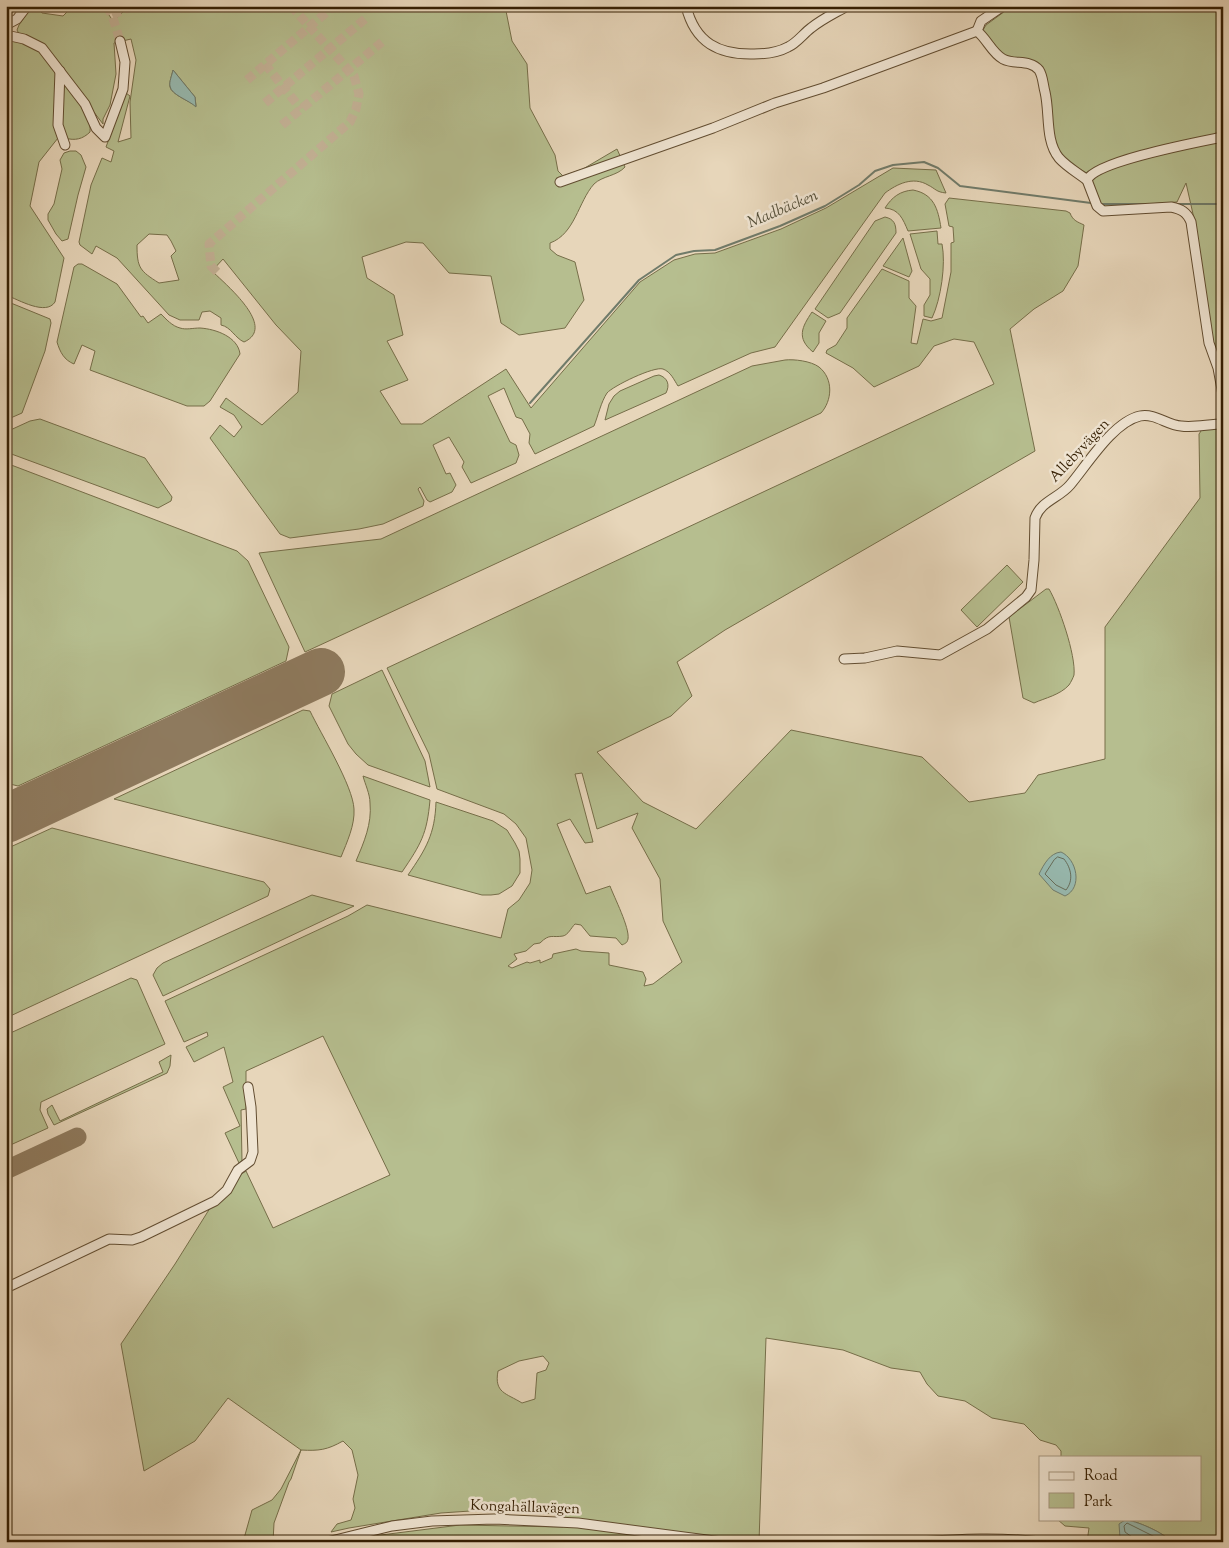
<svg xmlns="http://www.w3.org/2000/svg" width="1229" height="1548" font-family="'Sorts Mill Goudy',serif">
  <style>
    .green { fill: #b6be8f; stroke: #766e49; fill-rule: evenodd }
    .water { fill: #97b9af; stroke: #707b6a }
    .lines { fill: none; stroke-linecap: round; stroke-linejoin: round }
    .shore { stroke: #666c59; stroke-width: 1 }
    .stream { stroke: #707b6a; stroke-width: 2 }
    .taxiway { stroke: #8e7a5e; stroke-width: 19 }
    .runway { stroke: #8e7a5e; stroke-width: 48 }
    .minor-tunnel { stroke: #c3b195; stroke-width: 9; stroke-dasharray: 9 4.5; stroke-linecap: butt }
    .minor-casing { stroke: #624d31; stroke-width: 11 }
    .minor { stroke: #efe4d2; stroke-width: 9 }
    .labels { text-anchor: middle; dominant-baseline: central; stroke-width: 5; stroke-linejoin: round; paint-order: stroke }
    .street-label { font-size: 15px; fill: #351f03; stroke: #efe4d2 }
    .water-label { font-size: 16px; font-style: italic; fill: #524d37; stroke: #efe4d2 }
  </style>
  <rect width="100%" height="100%" fill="#e7d6ba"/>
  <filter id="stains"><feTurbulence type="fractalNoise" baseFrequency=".004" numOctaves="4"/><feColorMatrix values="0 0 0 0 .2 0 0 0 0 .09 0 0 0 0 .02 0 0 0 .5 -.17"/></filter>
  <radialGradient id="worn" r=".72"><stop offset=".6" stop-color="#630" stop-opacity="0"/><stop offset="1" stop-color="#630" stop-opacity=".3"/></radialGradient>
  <g class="green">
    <path d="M32,6H40L39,8L42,13L63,16L71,8L70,6H103L113,21L127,8L126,6H505L512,41L527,64L530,108L555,155L558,171L563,176L583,169L617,149L625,167C617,176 602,176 594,184C578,202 575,234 550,243V249L557,255L575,262L584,300L565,328L519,335L501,323L491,276L449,273L423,243L406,242L362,257L367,278L394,295L403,335L387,341L408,380L380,391L401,424H422L506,369L531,408L640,282L674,260L695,254L715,253L781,229L826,208L893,168L936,170L946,193C936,192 936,189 928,185C913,176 897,184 885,193L775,347L751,353L678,386C674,380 671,372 663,369C654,366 613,386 607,393C601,402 598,416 594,426L535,454L529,443L530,434L522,419L516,417L504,388L488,396L510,442L516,445L519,455L516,463L471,483L462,467L464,462L449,437L433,445L446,474L450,473L456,485L452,492L430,502L427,500L420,487L418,489L424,501L423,506L383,524L359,529L290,538L280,534L210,438L220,425L234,437L242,427L234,415L220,407L226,398L262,425L298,392L301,351L276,325L223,259L212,271C224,283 278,327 244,342C235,338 231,327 221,325V318L210,311L202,312L199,320H180L169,315L117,258L96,246L92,254L80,245L79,242L91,185L102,158L111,162L114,151L106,147L126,93L130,96L118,142L131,138L130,102L136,60L131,39L114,43L116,74L110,105L103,119V124L44,47L19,34L17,30L19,25ZM173,70L195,97L196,106C189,101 171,94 170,87C169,82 172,75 173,70ZM149,234L167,235L171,241L176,251L171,256L179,280L159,283C140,271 137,268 137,245Z"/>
    <polygon points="1012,6 1223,6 1223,381 1212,343 1193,214 1186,183 1177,202 1103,207 1099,205 1090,175 1068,162 1056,149 1040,65 1031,60 1004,56 983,30 986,25"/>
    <path d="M6,37L36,47L56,69L58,138L39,162L30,206L64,258L55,302C46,316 19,300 6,295Z"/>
    <path d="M61,76C72,90 92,114 90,132C83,139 75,141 65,138L58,122Z"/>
    <polygon points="70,151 76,151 81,155 86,167 78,195 68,239 62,241 56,234 48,220 48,214 54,204 62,169 60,160 64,153"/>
    <path d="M913,190C934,194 938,209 941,228L908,231C903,219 899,209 885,208C892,197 900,191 913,190Z"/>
    <path d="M949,198L1066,211L1070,213C1073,221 1078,222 1084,225L1078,266L1063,291L1034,309L1010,329L1035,451L725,630L677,662L692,696L671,716L597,752L643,802L696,829L791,730L922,757L969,802L1025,793L1038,775L1105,759V627L1200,498L1199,434L1203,428H1223V1542H1171C1165,1533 1138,1522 1128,1520L1126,1538L1131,1542H1087L1089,1528L1065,1526L1057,1519H1200V1457H1061V1451L1056,1445L1040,1440L1024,1424L992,1418L965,1401L938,1396L927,1384L920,1372L891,1368L843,1350L766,1338L759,1542H349L373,1536L460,1525L563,1527L560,1514L485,1510L441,1513L349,1528L331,1532L337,1524L351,1520L355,1508L353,1499L358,1475L352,1450L343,1441C327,1450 319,1451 301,1450L291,1479L289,1482L274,1523L273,1542H243L252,1510L272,1500L281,1489L301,1450L228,1398L195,1441L144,1471L121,1344L175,1264L237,1165L240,1175L246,1171L273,1228L390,1175L323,1036L246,1071V1109L241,1110L242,1161L239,1163L225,1133L240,1126L223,1087L233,1082L224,1047L194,1062L186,1047L208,1036L207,1032L184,1042L165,1001L348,916L367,905L501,938L508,909L519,900L530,883L532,870L526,838L516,824L504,814L437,789L429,754L387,668L994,384L974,342L954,339L934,346L919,366L874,387L853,368L826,353L827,350L836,345L847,328V318L882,269L909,281V298L916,306L911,343L917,344L923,319L931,321L942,318L951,272V243L954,242L953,227L949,226L945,204ZM582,773L597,829L638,813L632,828L660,879L663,921L682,962L653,984L644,986L646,979L643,972L609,965V953L581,951L576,949L553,954L552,958L540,963V960L530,963L527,962L512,968L508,966L517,959L514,954L526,951L534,944L540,943C550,933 552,938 563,936C568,935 571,928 575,924L581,925L590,936L616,938L622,945C626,943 627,943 628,939C630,928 614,897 610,886L586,894L557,824L570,819L585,843L593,842L575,774ZM543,1356L549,1363L546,1370L537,1373L535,1399L522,1403C506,1393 494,1393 498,1371L519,1361Z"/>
    <path d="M885,217C894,219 896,224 896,233L840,313L828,318L815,309L875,221Z"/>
    <path d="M937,231L938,244H942C946,264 941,299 932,318L924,316V305L930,295V279L921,269L910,234Z"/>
    <polygon points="903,238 912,271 909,277 883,266"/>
    <path d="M78,264H82L117,284L141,317L143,316L148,323L161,314C166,319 172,326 180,328C186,330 193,328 200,328C216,329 238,337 240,354L210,401L204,406H187L90,370L95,351L82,345L74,364C64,360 60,352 57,342L74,267Z"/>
    <polygon points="6,301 50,319 51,323 45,351 22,413 6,420"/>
    <path d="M812,312L826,321L819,333V343L813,352C796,338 802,327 812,312Z"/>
    <path d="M785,360C794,359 811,361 819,367C834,379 832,401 821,413L305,652L259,553L381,539L752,366Z"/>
    <path d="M659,375C668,378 670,385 666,393L605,420L609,404L614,396L620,391L654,376Z"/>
    <polygon points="40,419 145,458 172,497 171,501 158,508 6,452 6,432 30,421"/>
    <polygon points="6,463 237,551 248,561 289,647 286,661 18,786 6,783"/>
    <polygon points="1007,565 1023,582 977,627 961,610"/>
    <path d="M1046,589H1049C1059,606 1076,655 1074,675C1073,678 1071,682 1069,685C1060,695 1045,698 1034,703L1023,698L1009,617Z"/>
    <polygon points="382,670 425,761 430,787 368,765 356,754 348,744 329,706 332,694"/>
    <path d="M303,710L310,711C321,734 353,786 354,809C355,825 347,842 341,857L114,799Z"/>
    <path d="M363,776L430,800C427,834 421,844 402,872L356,861C364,842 372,824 370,803C370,794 365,784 363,776Z"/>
    <path d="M436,802L493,821L507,830L515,843L519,851L520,859V873L512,886L499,894L491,895H482L408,875C426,849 435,834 436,802Z"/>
    <polygon points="52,828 264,882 270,889 268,896 6,1018 6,849"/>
    <polygon points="312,895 354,906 163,996 153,975 157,968 163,963"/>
    <polygon points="131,978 137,980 165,1044 41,1102 40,1110 48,1128 6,1147 6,1035"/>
    <polygon points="171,1055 170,1066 167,1073 54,1125 48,1114 47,1109 52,1105 60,1121 163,1072 159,1062"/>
  </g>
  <g class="water">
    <path d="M173,70L195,97L196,107C189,100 171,95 170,86C169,82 172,75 173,70Z"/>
    <path d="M1061,852C1077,859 1083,888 1065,896L1053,890L1039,874C1044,864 1050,853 1061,852Z"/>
    <path d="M1125,1520C1135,1520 1165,1533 1171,1542H1131L1126,1538H1120L1119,1524Z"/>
  </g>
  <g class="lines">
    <g class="shore">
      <path d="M1058,857L1064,859C1071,868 1074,880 1066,890L1056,885L1045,874L1054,860Z"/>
      <polyline points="1133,1542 1132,1537 1125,1532 1124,1526 1127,1523 1165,1542"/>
    </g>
    <g class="stream">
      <polyline points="1100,204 1153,204"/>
      <polyline points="1175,204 1223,204"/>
      <polyline points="530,403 639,280 676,255 694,251 715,250 780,226 825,206 859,185 875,171 893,165 924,162 938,168 960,186 1091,203"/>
      <polyline points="678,1541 686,1542"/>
    </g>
    <polyline class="taxiway" points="6,1170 77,1137"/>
    <polyline class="runway" points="6,819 321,672"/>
    <g class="minor-tunnel">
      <polyline points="106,6 112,15 120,41"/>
      <polyline points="112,15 132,6"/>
      <polyline points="265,64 301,109"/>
      <polyline points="247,80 334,6"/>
      <polyline points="265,103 365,19"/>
      <polyline points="282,125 382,42"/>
      <polyline points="217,272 211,266 209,244 350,122 356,109 359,94 354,76 291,6"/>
    </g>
    <defs>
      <g id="minor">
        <path d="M686,6C695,43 719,55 754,54C765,54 777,53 788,47C797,43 803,34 811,28C822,19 835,13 847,6"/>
        <path d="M1003,6L981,21L977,31C987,39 992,53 1003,59C1014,65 1030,59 1039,70C1043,76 1043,85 1045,92C1050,113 1045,141 1059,158C1067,167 1078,173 1087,180"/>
        <polyline points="6,25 17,19 27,6"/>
        <polyline points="6,35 24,39 42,48 85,104 96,128 105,137 123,89 125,62 120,41"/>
        <polyline points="60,71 58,125 65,145"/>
        <path d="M1223,137C1199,142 1096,161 1087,180L1097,206L1103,211L1171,207C1181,209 1187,212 1191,222L1209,343L1218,368L1223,395"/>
        <polyline points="560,182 713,128 775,103 823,88 977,31"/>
        <path d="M844,659L865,658L897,651L940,655L987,629L1026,597L1031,590L1034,560L1035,518C1041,501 1059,498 1070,485C1087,465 1113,422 1140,416C1155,413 1167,425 1181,426C1194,428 1209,424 1223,424"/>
        <polyline points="6,1288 109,1239 132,1240 141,1237 215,1201 227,1190 238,1170 250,1161 253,1152 251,1107 248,1087"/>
        <polyline points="327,1542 392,1526 432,1521 494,1519 578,1523 722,1542"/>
        <path d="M920,1542C960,1539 1000,1537 1040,1542"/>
      </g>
    </defs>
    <use href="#minor" class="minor-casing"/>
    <use href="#minor" class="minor"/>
  </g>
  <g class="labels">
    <g class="street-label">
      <text transform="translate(1080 451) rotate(-47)">Allebyvägen</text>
      <text transform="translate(525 1508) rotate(2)">Kongahällavägen</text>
    </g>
    <g class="water-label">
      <text transform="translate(783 210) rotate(-23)">Madbäcken</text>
    </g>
  </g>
  <rect width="1229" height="1548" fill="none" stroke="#e7d6ba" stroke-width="25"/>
  <rect x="8" y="8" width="1214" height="1533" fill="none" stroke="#351f03" stroke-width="2.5"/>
  <rect x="12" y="12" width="1204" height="1523" fill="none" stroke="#351f03"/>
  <rect x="1039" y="1456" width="162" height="65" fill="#efe4d2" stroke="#a5957f"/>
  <rect x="1049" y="1472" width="25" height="8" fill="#efe4d2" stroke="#a5957f"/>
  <text x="1084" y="1480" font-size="15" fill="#351f03">Road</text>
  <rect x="1049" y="1493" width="25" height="15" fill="#b6be8f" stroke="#a5957f"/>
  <text x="1084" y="1506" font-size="15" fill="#351f03">Park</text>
  <rect width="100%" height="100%" filter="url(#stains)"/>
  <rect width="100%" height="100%" fill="url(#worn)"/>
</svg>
